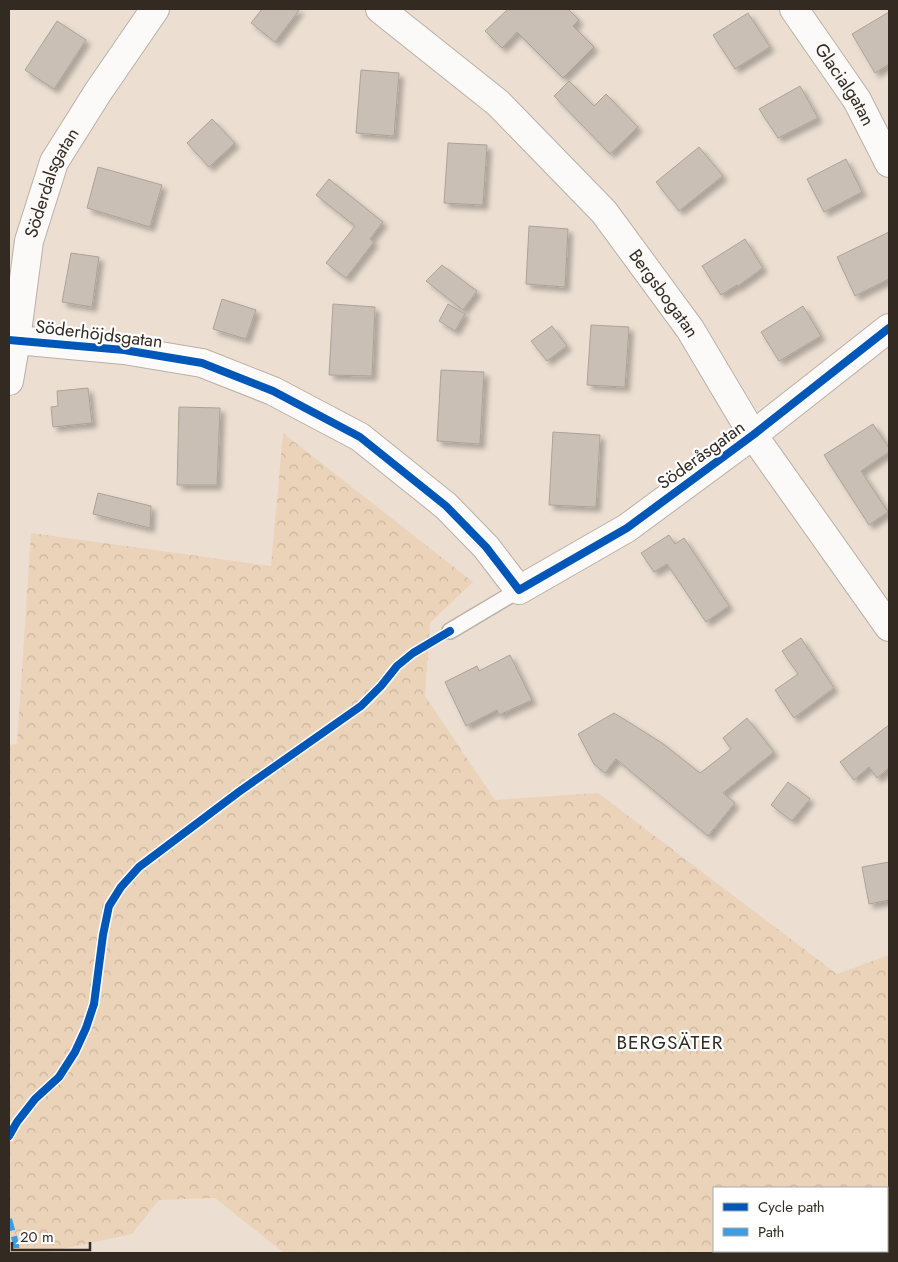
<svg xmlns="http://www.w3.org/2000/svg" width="898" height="1262" font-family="Jost,sans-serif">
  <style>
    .forest { fill: url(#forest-crowns); fill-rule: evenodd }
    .building { fill: #c9bfb5; stroke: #aca299; filter: url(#shadow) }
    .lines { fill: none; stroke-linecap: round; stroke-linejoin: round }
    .lane-casing { stroke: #b9b0a6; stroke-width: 18 }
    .street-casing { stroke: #b9b0a6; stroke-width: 30 }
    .lane { stroke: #fcfaf8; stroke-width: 15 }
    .street { stroke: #fcfaf8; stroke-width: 28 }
    .quiet { stroke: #3e9ce0; stroke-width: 6; stroke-dasharray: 12 6; stroke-linecap: butt }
    .cycleway-casing { stroke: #fff; stroke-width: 11 }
    .cycleway { stroke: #0057b8; stroke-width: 8 }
    .labels { text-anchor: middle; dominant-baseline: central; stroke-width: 4.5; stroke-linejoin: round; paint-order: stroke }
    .street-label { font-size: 18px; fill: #332b22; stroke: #fff }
    .neighbourhood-label { font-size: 19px; letter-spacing: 1px; fill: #332b22; stroke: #fff }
  </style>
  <defs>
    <pattern id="forest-crowns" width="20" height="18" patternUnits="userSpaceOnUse" patternTransform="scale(1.25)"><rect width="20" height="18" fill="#ebd3b9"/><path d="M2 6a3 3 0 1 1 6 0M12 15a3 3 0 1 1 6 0" fill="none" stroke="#cab59f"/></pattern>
    <filter id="shadow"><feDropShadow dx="4.5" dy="4.5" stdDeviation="2.5" flood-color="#0004"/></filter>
  </defs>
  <rect width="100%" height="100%" fill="#ecdfd2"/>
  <path class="forest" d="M283,433L473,582L430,623L425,696L495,800L598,793L837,974L889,955V1253H284L215,1198L159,1200L132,1234L44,1253H9V745L17,744L31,533L271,566ZM714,1188H887V1251H714Z"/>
  <g class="building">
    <polygon points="262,9 300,9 275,42 251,23"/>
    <polygon points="508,9 568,9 579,20 573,26 594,47 563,78 517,32 502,48 485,31"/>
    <polygon points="889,12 889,64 875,73 852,34"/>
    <polygon points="748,13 770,47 735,69 713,35"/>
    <polygon points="57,21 86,40 54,89 25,70"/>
    <polygon points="361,70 399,73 394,136 356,133"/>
    <polygon points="569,81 594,106 606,94 638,127 610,154 554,96"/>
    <polygon points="800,86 818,118 778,138 759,109"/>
    <polygon points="212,119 235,143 209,167 187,143"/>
    <polygon points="448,143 487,145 483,205 444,203"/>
    <polygon points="699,147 723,176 679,211 656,182"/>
    <polygon points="846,159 862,192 824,212 807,179"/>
    <polygon points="98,167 162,185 150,227 87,208"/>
    <polygon points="329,179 383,222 370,239 374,242 346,278 326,263 355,226 316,195"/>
    <polygon points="529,226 568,229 565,287 526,284"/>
    <polygon points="889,232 889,279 855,296 837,257"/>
    <polygon points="745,239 763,268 738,286 737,285 721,295 702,266"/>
    <polygon points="71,253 99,257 92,307 62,302"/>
    <polygon points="442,265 477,291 463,310 426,281"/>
    <polygon points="222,299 256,310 246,339 213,329"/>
    <polygon points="333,304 375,307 372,376 329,375"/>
    <polygon points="448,304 465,314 455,331 439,321"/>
    <polygon points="803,306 821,336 779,361 761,332"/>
    <polygon points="591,325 629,327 625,387 587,385"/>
    <polygon points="552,326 567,346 547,361 531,341"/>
    <polygon points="441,370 484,372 480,444 437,441"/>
    <polygon points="88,388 92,423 53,427 51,407 58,406 57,391"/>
    <polygon points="179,407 220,408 217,485 177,485"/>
    <polygon points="873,424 889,448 889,452 861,471 888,512 869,525 824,455"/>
    <polygon points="553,432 600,435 596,507 549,505"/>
    <polygon points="98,493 151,506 150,528 93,514"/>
    <polygon points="669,535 675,544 684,538 729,606 706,622 667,564 654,572 641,553"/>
    <polygon points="801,638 834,688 794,718 775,690 798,674 782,651"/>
    <polygon points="510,655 532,700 499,715 497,710 466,726 445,682 477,666 479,671"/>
    <polygon points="614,713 662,743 700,773 731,749 723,738 747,718 774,752 723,793 735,803 708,836 616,759 605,773 594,764 578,734"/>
    <polygon points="889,725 889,768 877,778 869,767 854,780 840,762"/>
    <polygon points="788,782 810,799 792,821 771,805"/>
    <polygon points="889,862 889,900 869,904 862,867"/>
  </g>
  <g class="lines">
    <defs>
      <polyline id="lane" points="450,631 519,590"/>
      <g id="street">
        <path id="s1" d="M380,9L498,103L604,212L690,329L753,435L889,627"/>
        <path id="s2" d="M794,9L857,100L889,163"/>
        <polyline points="16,340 124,350 202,363 273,391 360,437 446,506 486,547 519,590 627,528 753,435 889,328"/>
        <path id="s3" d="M9,381L16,340L29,241L54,162L98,92L155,9"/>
      </g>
    </defs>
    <use href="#lane" class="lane-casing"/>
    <use href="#street" class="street-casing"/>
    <use href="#lane" class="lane"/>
    <use href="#street" class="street"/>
    <polyline class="quiet" points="9,1219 16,1244 17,1253"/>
    <defs>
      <g id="cycleway">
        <polyline points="9,340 124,350 202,363 273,391 360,437 446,506 486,547 519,590 627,528 753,435 889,328"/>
        <polyline points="9,1136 17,1122 35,1099 59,1077 75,1052 86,1028 94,1004 103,935 109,906 121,887 139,867 240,791 361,706 381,686 397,666 413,653 450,631"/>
      </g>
    </defs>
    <use href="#cycleway" class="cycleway-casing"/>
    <use href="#cycleway" class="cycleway"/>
  </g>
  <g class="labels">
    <g class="street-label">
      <text stroke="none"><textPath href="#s2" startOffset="91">Glacialgatan</textPath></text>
      <text stroke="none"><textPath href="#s3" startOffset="204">Söderdalsgatan</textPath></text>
      <text stroke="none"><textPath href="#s1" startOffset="404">Bergsbogatan</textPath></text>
      <text transform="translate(99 334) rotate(7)">Söderhöjdsgatan</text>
      <text transform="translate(701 455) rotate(-36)">Söderåsgatan</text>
    </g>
    <g class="neighbourhood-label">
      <text x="670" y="1042">BERGSÄTER</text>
    </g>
  </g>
  <rect width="898" height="1262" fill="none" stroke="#332b22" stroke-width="20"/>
  <rect x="713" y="1187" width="175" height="65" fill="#ffffff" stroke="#adaaa7"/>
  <rect x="723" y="1203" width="25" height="8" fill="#0057b8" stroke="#adaaa7"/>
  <text x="758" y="1212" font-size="15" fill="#332b22">Cycle path</text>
  <rect x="723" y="1228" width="25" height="8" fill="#3e9ce0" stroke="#adaaa7"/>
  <text x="758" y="1237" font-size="15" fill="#332b22">Path</text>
  <path d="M12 1242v8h78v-8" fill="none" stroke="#332b22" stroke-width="2.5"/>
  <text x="20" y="1242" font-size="15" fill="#332b22" stroke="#ffffff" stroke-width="4" paint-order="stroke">20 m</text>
</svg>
